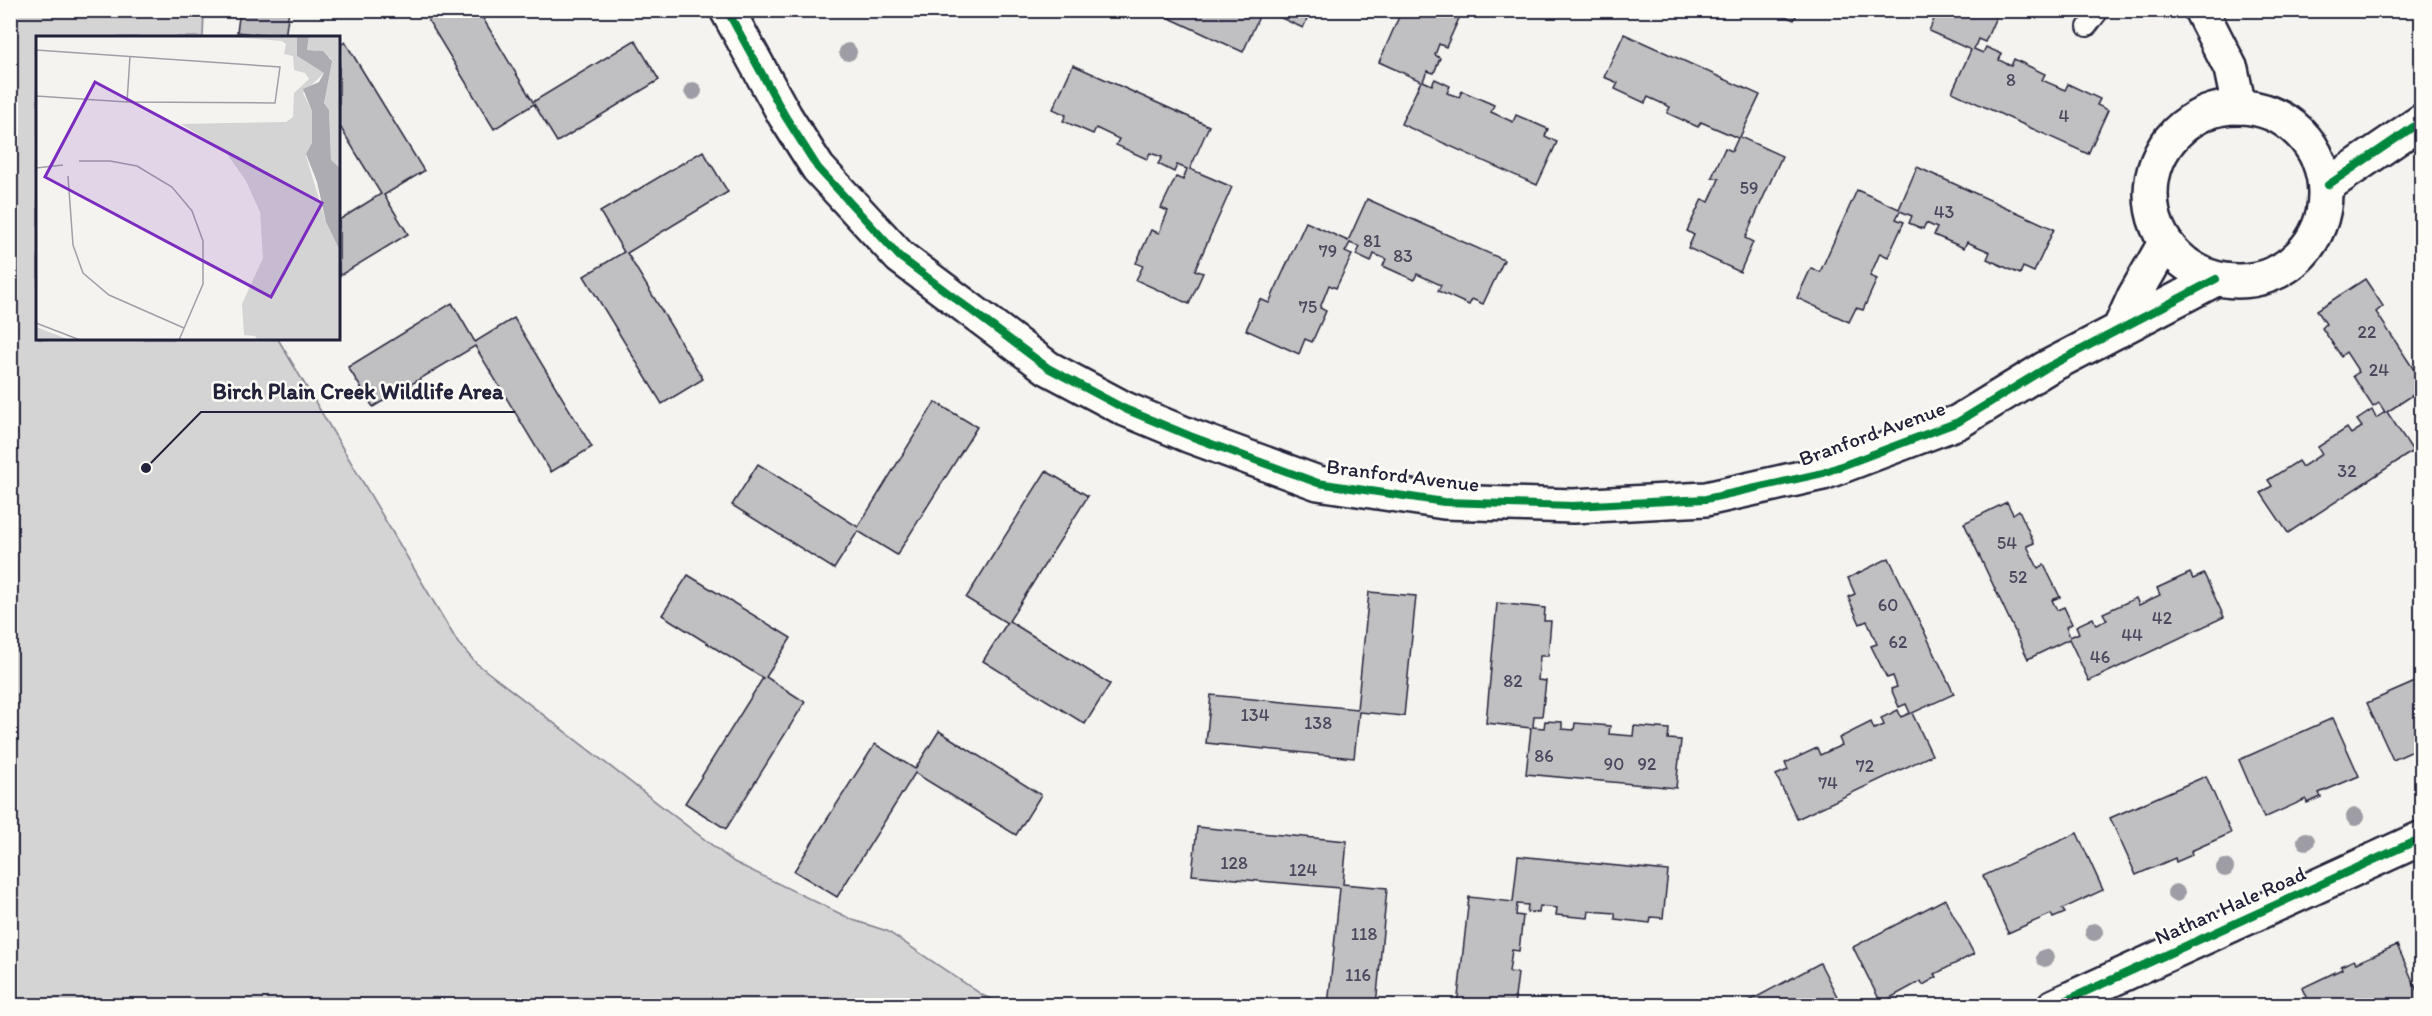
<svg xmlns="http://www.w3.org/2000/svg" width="2432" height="1016" font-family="Itim,sans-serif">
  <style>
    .green { fill: #d5d4d5; stroke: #7c7b88; stroke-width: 1.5 }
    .building { fill: #c0bfc2; stroke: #22223b; stroke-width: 1.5 }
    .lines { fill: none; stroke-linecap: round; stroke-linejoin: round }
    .lane-casing { stroke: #22223b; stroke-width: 22 }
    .street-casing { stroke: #22223b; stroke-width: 38 }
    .lane { stroke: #fdfcf7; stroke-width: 18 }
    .street { stroke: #fdfcf7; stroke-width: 33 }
    .cycleway-casing { stroke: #fdfcf7; stroke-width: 11 }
    .cycleway { stroke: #00873e; stroke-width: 8 }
    .tree { fill: #9e9da5 }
    .labels { text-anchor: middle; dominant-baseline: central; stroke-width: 5; stroke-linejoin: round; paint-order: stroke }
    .number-label { font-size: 18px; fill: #4a495d }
    .street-label { font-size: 21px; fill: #22223b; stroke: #fdfcf7 }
    .inset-road { fill: none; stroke: #a09fa7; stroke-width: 1.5 }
    .view { fill: #7b2cbf; fill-opacity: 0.15; stroke: #7b2cbf; stroke-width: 3 }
    .inset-edge { fill: none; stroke: #22223b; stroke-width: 3 }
    .leader { fill: none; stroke: #22223b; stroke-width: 2 }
    .callout-dot { fill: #22223b; stroke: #fdfcf7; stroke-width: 2 }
    .callout-label { font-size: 22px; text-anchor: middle; font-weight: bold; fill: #22223b; stroke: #fdfcf7; stroke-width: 5; stroke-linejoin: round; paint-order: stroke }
  </style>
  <rect width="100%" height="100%" fill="#f4f3ef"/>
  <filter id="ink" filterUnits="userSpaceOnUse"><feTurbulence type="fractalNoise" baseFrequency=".0167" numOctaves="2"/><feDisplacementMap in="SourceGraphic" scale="12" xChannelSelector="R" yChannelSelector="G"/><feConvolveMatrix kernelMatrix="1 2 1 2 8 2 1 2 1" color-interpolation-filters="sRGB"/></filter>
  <g filter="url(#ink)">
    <polygon class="green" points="10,11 204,11 203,37 38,38 38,339 278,339 458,643 476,663 734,862 853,920 887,931 984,996 1004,1005 11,1005"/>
    <g class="building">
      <polygon points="240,10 289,10 285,38 237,32"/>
      <polygon points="422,10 478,10 533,102 635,40 659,80 557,142 534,104 494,129"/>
      <polygon points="1152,10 1262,10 1243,52"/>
      <polygon points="1264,10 1311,10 1303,28"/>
      <polygon points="1402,10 1454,10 1461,14 1446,47 1439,44 1435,55 1440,58 1434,73 1427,71 1423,81 1432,85 1435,79 1450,86 1447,93 1459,97 1462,91 1494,105 1491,112 1513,122 1516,115 1548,129 1545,136 1557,142 1537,185 1401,124 1421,81 1379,62"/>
      <polygon points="1772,10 1799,10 1794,20"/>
      <polygon points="1938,10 1999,10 1985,42 1978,39 1974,49 1983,53 1986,47 2002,54 1999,60 2011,66 2014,59 2045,74 2042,80 2065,90 2068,84 2100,99 2097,105 2108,110 2088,154 1952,92 1971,50 1929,31"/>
      <polygon points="1624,34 1760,95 1740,137 1782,156 1745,238 1753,242 1740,272 1688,248 1694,235 1687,231 1702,199 1709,202 1719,179 1712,177 1725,148 1732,151 1738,138 1701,122 1698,127 1667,113 1670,107 1648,97 1645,103 1615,89 1618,83 1604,77"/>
      <polygon points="345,42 424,171 384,195 408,234 339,276 339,220 381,194 339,125 339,46"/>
      <polygon points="1073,65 1209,126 1190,169 1232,187 1195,270 1203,273 1189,304 1136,280 1143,266 1136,263 1151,230 1159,233 1168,211 1161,208 1176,177 1183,180 1187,169 1177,165 1174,172 1158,164 1162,157 1150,153 1147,159 1116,145 1119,139 1096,128 1093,134 1063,121 1066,115 1053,109"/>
      <polygon points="703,151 728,192 627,253 703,379 662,404 584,276 624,252 600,212"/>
      <polygon points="1917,167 2054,229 2034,272 2023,267 2020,274 1987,259 1990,252 1967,242 1964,248 1934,235 1937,228 1926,223 1923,229 1909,223 1912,216 1900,211 1896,219 1904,222 1888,257 1880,253 1870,276 1877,279 1863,310 1856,308 1849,322 1797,298 1811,268 1820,272 1857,190 1899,209"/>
      <polygon points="1367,199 1504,260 1483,304 1472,299 1469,305 1438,291 1441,285 1417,274 1414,280 1383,266 1386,259 1374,254 1371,262 1356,255 1360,247 1350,243 1345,252 1352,255 1336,288 1329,285 1320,308 1326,311 1312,342 1305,339 1299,354 1246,330 1260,299 1269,303 1306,222 1348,241"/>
      <polygon points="2365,279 2383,306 2376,312 2422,382 2422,389 2387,412 2413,451 2288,533 2261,493 2272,486 2268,480 2298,461 2302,467 2322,454 2318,447 2347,428 2351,434 2362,427 2357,420 2372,410 2376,418 2385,412 2379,403 2373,407 2353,376 2359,372 2346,352 2341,356 2322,328 2326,324 2317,310"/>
      <polygon points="452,303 475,342 514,318 592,447 551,472 475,346 373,407 348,367"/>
      <polygon points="935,402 977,427 897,555 858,531 834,569 732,505 758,464 858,527"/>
      <polygon points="1046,471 1088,496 1009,621 1110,684 1085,724 983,661 1007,623 966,598"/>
      <polygon points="2007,502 2013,514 2019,510 2034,543 2027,546 2038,568 2044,565 2060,597 2052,600 2057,610 2064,607 2072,624 2066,627 2070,637 2079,633 2076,626 2093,618 2096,625 2107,620 2103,613 2136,598 2139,605 2160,595 2157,588 2190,573 2193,579 2204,574 2224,617 2089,681 2069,639 2028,659 1964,523"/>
      <polygon points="1889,558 1954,694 1912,713 1932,755 1797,819 1776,775 1788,770 1785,763 1817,748 1820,755 1842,745 1839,738 1871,722 1874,729 1884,725 1881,718 1898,710 1901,717 1910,713 1906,704 1899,707 1891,689 1897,687 1893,676 1887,678 1871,646 1877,644 1867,621 1860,624 1848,597 1855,594 1848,578"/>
      <polygon points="688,575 791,638 766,677 805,702 726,829 685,803 763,678 662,615"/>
      <polygon points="1369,592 1416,596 1404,716 1359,712 1354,758 1206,743 1211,695 1357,709"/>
      <polygon points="1497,603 1545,608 1544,621 1551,621 1548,656 1540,656 1538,680 1546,681 1542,716 1534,716 1533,727 1544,728 1545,721 1562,722 1562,729 1574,730 1575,723 1610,726 1609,734 1633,736 1634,726 1669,729 1668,739 1681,740 1676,788 1526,774 1531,728 1486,723"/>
      <polygon points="2422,679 2422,747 2393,760 2367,703"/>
      <polygon points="2333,718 2359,776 2319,793 2321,797 2307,803 2306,799 2264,818 2239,760"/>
      <polygon points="939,731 1041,795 1016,835 915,773 837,897 794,871 875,744 915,769"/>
      <polygon points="2206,776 2231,833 2191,851 2192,855 2176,862 2175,858 2136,875 2110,818"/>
      <polygon points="1197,827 1347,841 1343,884 1387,888 1376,1006 1328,1006 1340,888 1192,875"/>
      <polygon points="2077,833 2103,890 2062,909 2065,913 2053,918 2051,914 2008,933 1983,876"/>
      <polygon points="1518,856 1668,871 1663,918 1651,917 1650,923 1615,919 1615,913 1589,911 1588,918 1556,915 1557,908 1540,906 1539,913 1527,912 1528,905 1517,904 1516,915 1523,916 1519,951 1512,950 1509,972 1518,973 1514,1006 1457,1006 1469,897 1513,902"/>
      <polygon points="1945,899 1974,954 1935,974 1937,977 1923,985 1921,981 1881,1003 1853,947"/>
      <polygon points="2397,945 2422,1002 2415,1006 2310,1006 2302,988 2342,969 2341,966 2354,960 2356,963"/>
      <polygon points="1820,963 1842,1006 1740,1006"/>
    </g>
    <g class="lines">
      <defs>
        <polyline id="lane" points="2087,27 2100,10"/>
        <g id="street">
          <polyline points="727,10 785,116 818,168 900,257 1048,368 1125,409 1190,436 1318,483 1444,502 1573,506 1706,499 1823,473 1958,422 2046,368 2216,279"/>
          <polyline points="2201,10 2231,69 2239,107"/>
          <circle cx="2238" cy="194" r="87"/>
          <polyline points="2328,185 2422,121"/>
          <polyline points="2119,330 2134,297 2165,243"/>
          <polyline points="2054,1006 2422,838"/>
        </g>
      </defs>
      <use href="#lane" class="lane-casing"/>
      <use href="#street" class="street-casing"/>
      <use href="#lane" class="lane"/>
      <use href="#street" class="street"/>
      <defs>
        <g id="cycleway">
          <polyline points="727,10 785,116 818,168 900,257 1048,368 1125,409 1190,436 1318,483 1444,502 1573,506 1706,499 1823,473 1958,422 2046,368 2216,279"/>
          <polyline points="2328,185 2422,121"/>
          <polyline points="2054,1006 2422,838"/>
        </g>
      </defs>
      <use href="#cycleway" class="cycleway-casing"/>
      <use href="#cycleway" class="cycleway"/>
    </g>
    <g class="tree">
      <circle cx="848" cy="52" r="9"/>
      <circle cx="693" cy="91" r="9"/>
      <circle cx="2355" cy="817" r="9"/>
      <circle cx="2306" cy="841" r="9"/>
      <circle cx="2225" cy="868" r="9"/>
      <circle cx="2176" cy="893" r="9"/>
      <circle cx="2094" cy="932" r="9"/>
      <circle cx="2045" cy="958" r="9"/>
    </g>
  </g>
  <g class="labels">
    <g class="number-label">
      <text x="2011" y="80">8</text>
      <text x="2064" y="116">4</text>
      <text x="1749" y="188">59</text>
      <text x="1944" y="212">43</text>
      <text x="1372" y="241">81</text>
      <text x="1328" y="251">79</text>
      <text x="1403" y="256">83</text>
      <text x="1308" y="307">75</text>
      <text x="2367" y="332">22</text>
      <text x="2379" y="370">24</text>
      <text x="2347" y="471">32</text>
      <text x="2007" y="543">54</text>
      <text x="2018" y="577">52</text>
      <text x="1888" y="605">60</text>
      <text x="2162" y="618">42</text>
      <text x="2132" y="635">44</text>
      <text x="1898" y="642">62</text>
      <text x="2100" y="657">46</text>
      <text x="1513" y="681">82</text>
      <text x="1255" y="715">134</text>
      <text x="1318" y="723">138</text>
      <text x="1544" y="756">86</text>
      <text x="1614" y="764">90</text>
      <text x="1647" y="764">92</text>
      <text x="1865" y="766">72</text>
      <text x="1828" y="783">74</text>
      <text x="1234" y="863">128</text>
      <text x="1303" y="870">124</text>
      <text x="1364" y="934">118</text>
      <text x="1358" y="975">116</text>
    </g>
    <g class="street-label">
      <text transform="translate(1872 433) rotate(-20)">Branford Avenue</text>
      <text transform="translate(1403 475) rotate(7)">Branford Avenue</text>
      <text transform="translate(2230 905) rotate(-24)">Nathan Hale Road</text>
    </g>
  </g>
  <g transform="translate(36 36)">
    <rect width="304" height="304" fill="#f4f3ef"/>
    <path d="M183,0H261V20L288,37L267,57L276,75V107L270,120L290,186L304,215V304H222L219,300L208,299L206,268L227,222L224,176L210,145L189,115L145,88L250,86L257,81L258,57L273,43L269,37L258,34L257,20L248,18L250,8L246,5ZM273,0H304V132L295,124L293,74L288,67L295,22L280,14H271ZM0,291L34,304H0Z" fill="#d5d4d5"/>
    <path d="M261,0H273L271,14L287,15L296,25L288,67L293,74L295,124L304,132V215L290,186L281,146L270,118L276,107V75L267,53L283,46L288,37L261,20Z" fill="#acacb2"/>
    <path class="inset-road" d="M0,14L244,31L239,67L91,66L0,60M91,66L94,20M43,125H74L101,130L136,151L156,175L167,205V248L143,304M0,132L27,129M32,140L37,209L47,237L73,259L148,292M0,287L44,304"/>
    <path class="view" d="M59,46L286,167L235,261L9,141Z"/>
    <rect width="304" height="304" class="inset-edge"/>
  </g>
  <path class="leader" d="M146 468L201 412H515"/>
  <circle class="callout-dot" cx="146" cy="468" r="6"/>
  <g class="callout-label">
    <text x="358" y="399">Birch Plain Creek Wildlife Area</text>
  </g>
  <rect width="2432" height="1016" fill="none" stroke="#fdfcf7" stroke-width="36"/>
  <rect x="18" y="18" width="2396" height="980" fill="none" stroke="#22223b" stroke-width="2" filter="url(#ink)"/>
</svg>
